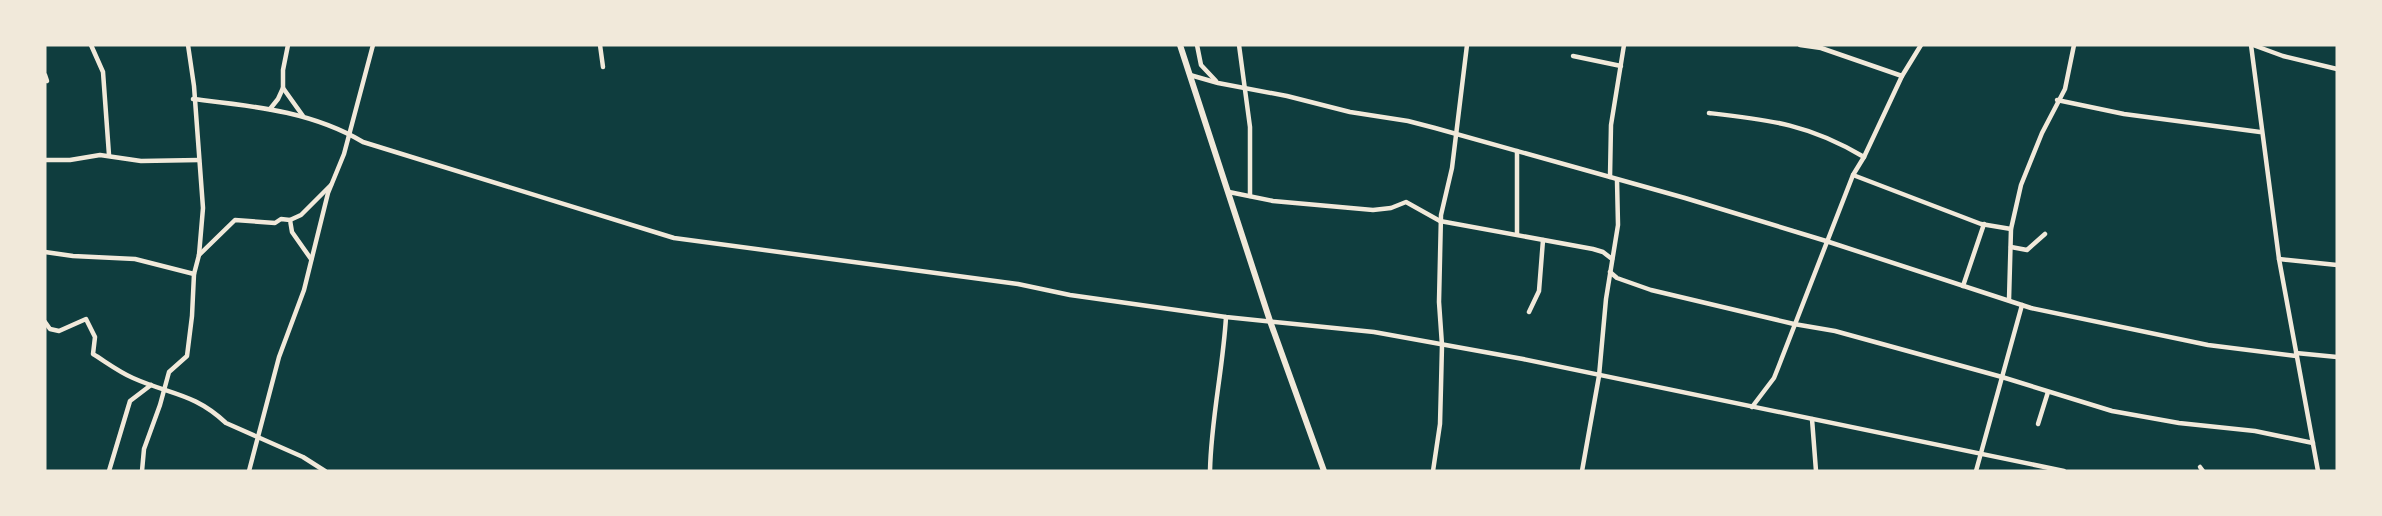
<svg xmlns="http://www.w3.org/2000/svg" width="2382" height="516" font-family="Raleway,sans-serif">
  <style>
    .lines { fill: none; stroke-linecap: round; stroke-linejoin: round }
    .minor { stroke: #f1e9da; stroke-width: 4.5 }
    .tertiary { stroke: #f1e9da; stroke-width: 6 }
  </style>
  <rect width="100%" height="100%" fill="#0f3d3e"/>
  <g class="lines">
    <g class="minor">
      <polyline points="91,45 103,72 109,155"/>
      <polyline points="288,45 283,70 283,88 303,116"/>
      <polyline points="600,45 603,67"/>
      <polyline points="1197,45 1201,65 1216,81"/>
      <polyline points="1239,45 1250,127 1250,196"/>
      <polyline points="1800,45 1821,48 1902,76"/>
      <polyline points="2251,45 2279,259 2318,471"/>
      <polyline points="2253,45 2283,56 2337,69"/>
      <polyline points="1573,56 1621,66"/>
      <polyline points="45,75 47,81"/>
      <polyline points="1190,75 1218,83 1287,96 1350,112 1408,121 1435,128 1685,198 1826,241 2031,308 2208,345 2296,356"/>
      <path d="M193,99C252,106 311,111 363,142L674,238L1018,284L1070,295L1226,317L1374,332L1523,359L2064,471"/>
      <polyline points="2057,100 2124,114 2260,132"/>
      <polyline points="270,109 278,99 283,88"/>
      <path d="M1709,113C1770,120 1809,124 1864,157"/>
      <polyline points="45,160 70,160 100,155 141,161 199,160"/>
      <polyline points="1853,175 1981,224 2011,229"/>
      <polyline points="1610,177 1611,125 1624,45"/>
      <polyline points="1229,192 1273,201 1373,210 1391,208 1406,202 1440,221 1593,249 1603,252 1612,259"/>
      <polyline points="290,220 301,215 331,185"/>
      <polyline points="1517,234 1517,151"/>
      <polyline points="2011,247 2027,250 2045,234"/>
      <polyline points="45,252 73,256 135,259 194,274"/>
      <polyline points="199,255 235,220 275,223 281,219 290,220 292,232 311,259"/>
      <polyline points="2279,259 2337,265"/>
      <polyline points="1610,272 1617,278 1651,290 1794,324 1835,331 2002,377 2112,411 2179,423 2255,431 2313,443"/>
      <polyline points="1963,286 1984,224"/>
      <polyline points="2009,300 2011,229 2021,185 2042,133 2065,89 2074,45"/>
      <polyline points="1529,312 1539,291 1543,240"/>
      <path d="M45,322L50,329L59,331L86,319L95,337L93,354C106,362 119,372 133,378C171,395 194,393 226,423L303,457L325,471"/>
      <polyline points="2296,353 2337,357"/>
      <polyline points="1752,407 1774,378 1778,368 1853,175 1864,157 1902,76 1921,45"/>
      <polyline points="1812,419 1816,471"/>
      <polyline points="2038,424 2048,392"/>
      <polyline points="2200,467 2203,471"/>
      <polyline points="109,471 130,401 151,385"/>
      <polyline points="142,471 144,449 160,405 169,372 187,356 192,316 194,274 199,255 203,208 194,86 188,45"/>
      <polyline points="249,471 279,357 304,290 328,193 344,154 373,45"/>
      <path d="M1210,471C1211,419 1223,369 1226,317"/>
      <polyline points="1433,471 1440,424 1441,386 1442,345 1439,302 1441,215 1452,168 1467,45"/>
      <polyline points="1582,471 1599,376 1606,299 1618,225 1617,180"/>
      <polyline points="1976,471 2022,305"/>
    </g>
    <polyline class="tertiary" points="1180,45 1270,321 1324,471"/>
  </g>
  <rect width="2382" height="516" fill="none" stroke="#f1e9da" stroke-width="93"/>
</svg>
